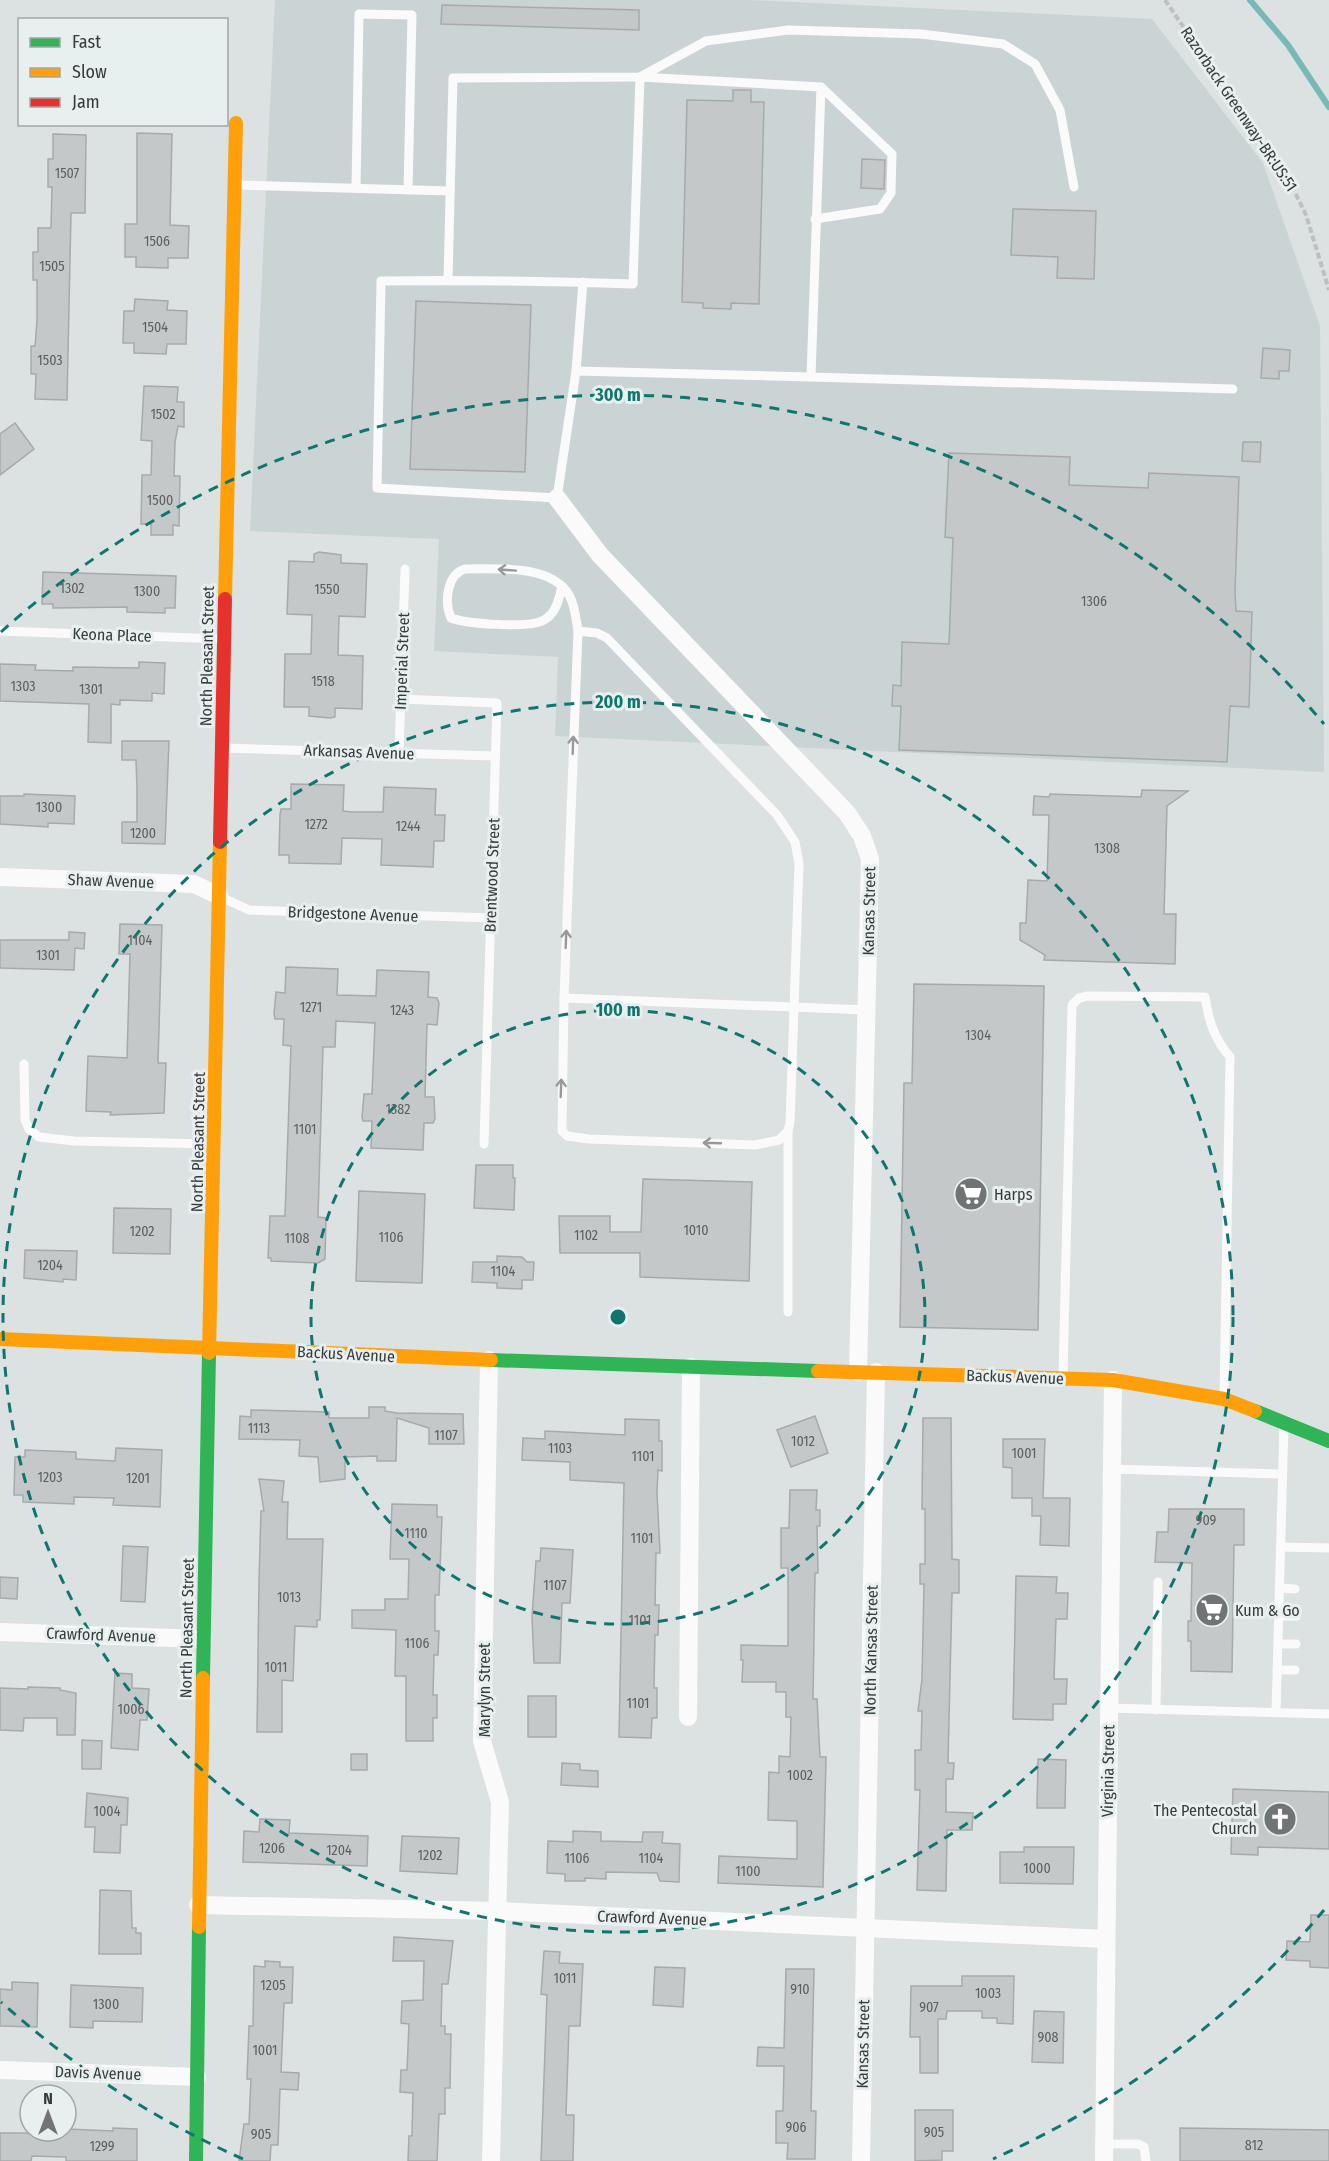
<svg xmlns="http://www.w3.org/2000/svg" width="1329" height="2161" font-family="'Fira Sans Condensed',sans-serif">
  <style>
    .built { fill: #cad4d4 }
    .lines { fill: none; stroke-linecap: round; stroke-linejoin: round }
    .stream { stroke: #78b9b7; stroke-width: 6 }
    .building { fill: #c4c8c8; stroke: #a7aaaa; stroke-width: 1.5 }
    .path { stroke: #bebfbf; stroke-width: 4; stroke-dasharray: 6 3; stroke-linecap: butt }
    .lane { stroke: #fafafa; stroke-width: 9 }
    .street { stroke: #fafafa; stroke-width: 18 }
    .fast { stroke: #30b455; stroke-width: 14 }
    .slow { stroke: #ff9f0a; stroke-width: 14 }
    .jam { stroke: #e5322d; stroke-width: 14 }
    .oneway { stroke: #989a9a }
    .ring { fill: none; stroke: #0f766e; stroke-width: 3; stroke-dasharray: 10 8 }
    .labels { text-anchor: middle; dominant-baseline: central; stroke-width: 6; stroke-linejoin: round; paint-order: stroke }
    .number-label { font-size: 14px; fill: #5c5f5f }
    .street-label { font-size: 16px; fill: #373a3a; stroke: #e8efef }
    .poi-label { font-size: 16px; fill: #373a3a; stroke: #e8efef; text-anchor: start }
    .centre { fill: #0f766e; stroke: #e8efef; stroke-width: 3 }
    .ring-label { font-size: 18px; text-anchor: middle; font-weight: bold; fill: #0f766e; stroke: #e8efef; stroke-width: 6; stroke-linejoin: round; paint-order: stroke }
  </style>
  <rect width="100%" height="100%" fill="#dce1e1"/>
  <polygon class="built" points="275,0 750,0 1152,19 1263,163 1320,326 1324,772 555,736 558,657 434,651 439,539 250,531"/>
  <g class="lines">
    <polyline class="stream" points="1250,0 1288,45 1329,107"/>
  </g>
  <g class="building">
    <polygon points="442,5 639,10 639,30 441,24"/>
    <polygon points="733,90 751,90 751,102 764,102 759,304 731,303 731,309 703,308 703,303 682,302 687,100 733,101"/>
    <polygon points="137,133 172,134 170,225 189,226 188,258 168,258 168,268 136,267 136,257 125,257 125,224 137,224"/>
    <polygon points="53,134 86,135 85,213 71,213 67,400 35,399 36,374 31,374 31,346 35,346 37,321 37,280 33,280 33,252 38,252 38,228 51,228 52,187 48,187 48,159 53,159"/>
    <polygon points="862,159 885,160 884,189 861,188"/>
    <polygon points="1013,209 1096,211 1094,279 1057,278 1058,257 1011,255"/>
    <polygon points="135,299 168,301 167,310 187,311 186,344 167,344 166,354 134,353 134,343 123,343 124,311 134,311"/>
    <polygon points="416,301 531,305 525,472 410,469"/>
    <polygon points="1263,348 1290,350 1289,371 1279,371 1279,379 1261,378"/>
    <polygon points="144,386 178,387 177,402 184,402 184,427 178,426 175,442 174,476 180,476 179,526 173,525 173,535 151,535 151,524 141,524 142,475 151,475 152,441 141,440"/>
    <polygon points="15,423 34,449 0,475 0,434"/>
    <polygon points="1243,442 1261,442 1260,462 1242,461"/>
    <polygon points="949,453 1070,457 1069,485 1148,488 1149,473 1239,477 1235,591 1236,611 1252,612 1249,707 1230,706 1227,762 899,750 901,706 892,706 893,685 901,686 902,642 949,644 953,538 945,537"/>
    <polygon points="319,552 341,555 341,563 367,564 365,617 339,616 338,655 363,656 362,709 335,708 335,717 330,718 309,716 309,707 284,707 285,654 311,654 312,615 287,614 289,561 314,562 314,554"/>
    <polygon points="43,572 176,576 175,608 165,608 165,613 127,612 127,607 53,608 53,604 42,604"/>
    <polygon points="139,662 165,663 164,694 152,693 152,701 120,700 120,705 111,704 111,743 88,742 89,704 0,701 0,664 36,665 35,670 73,671 73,667 139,668"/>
    <polygon points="122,741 169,741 165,844 122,843 122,822 137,822 137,788 136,760 122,760"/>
    <polygon points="291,784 344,785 343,811 352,812 383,812 384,787 436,789 435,815 445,815 444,841 434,841 433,867 381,865 382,839 342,838 341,864 289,863 289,855 279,855 280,815 281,809 291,809"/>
    <polygon points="1142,790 1188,791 1167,806 1164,914 1176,914 1175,964 1044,960 1045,955 1020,940 1020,923 1026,923 1028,880 1047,881 1049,815 1033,815 1034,796 1049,797 1050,794 1141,797"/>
    <polygon points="24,794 75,796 74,824 48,823 48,827 0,824 0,796 24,796"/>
    <polygon points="120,924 162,925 158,1063 166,1063 164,1113 110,1115 111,1112 86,1111 88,1056 127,1058 130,954 119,954"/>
    <polygon points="69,932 85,933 84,949 75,948 74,970 0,968 0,940 69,940"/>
    <polygon points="286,967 338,969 337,995 376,996 377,970 429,972 428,997 437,998 439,1003 437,1025 427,1024 425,1097 434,1097 435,1119 433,1123 424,1123 423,1150 371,1148 372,1121 363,1121 362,1117 364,1094 372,1094 375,1023 336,1021 335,1047 323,1047 318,1217 326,1218 325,1259 318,1263 271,1261 271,1258 268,1258 270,1216 285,1216 291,1046 283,1045 284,1019 275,1019 274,1014 276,992 285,993"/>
    <polygon points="914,984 1044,986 1038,1330 900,1327 904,1083 912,1083"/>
    <polygon points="476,1165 513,1165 513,1178 515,1178 514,1210 474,1208"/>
    <polygon points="643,1179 752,1182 749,1281 640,1277 640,1253 560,1253 559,1216 610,1216 610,1232 641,1232"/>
    <polygon points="359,1191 425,1194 422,1283 356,1281"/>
    <polygon points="114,1208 171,1209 170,1254 113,1253"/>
    <polygon points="25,1250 77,1251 76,1280 63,1279 63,1282 24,1278"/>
    <polygon points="497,1256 522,1257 527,1262 534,1262 533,1280 522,1280 522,1289 497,1288 497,1283 472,1282 473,1262 497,1262"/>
    <polygon points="369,1407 385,1407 385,1411 397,1413 463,1414 464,1444 429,1444 429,1428 397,1418 396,1461 377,1461 377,1456 345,1457 345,1479 320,1482 318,1457 299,1456 300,1440 239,1439 240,1416 251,1417 251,1410 329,1412 329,1418 369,1418"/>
    <polygon points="815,1416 828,1453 791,1467 777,1430"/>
    <polygon points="923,1418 951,1418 952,1559 959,1560 959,1593 952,1593 948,1763 954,1763 953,1779 946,1779 946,1812 973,1813 972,1830 947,1830 946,1891 917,1890 920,1790 915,1790 915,1750 921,1750 922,1711 918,1711 922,1679 924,1584 920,1584 920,1564 925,1564 925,1509 922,1509"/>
    <polygon points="625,1419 659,1420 659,1441 662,1441 662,1471 658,1470 657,1492 660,1553 656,1553 655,1605 659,1605 658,1635 655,1635 654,1688 657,1688 657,1718 652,1718 651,1738 619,1737 624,1483 570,1480 570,1462 522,1460 523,1438 545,1439 545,1431 625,1435"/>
    <polygon points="1003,1439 1045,1439 1043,1498 1070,1498 1069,1546 1040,1545 1041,1516 1032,1516 1032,1498 1012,1498 1012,1468 1003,1467"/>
    <polygon points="116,1448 162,1450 160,1507 113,1505 114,1498 74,1497 74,1504 23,1502 23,1495 14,1495 15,1457 25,1457 25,1450 76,1452 76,1459 115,1461"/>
    <polygon points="259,1479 284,1481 282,1502 288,1502 287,1539 323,1539 320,1620 317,1620 317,1627 295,1626 293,1681 282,1680 282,1732 257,1732 259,1580 261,1511 264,1511"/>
    <polygon points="790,1490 817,1490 816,1510 820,1510 820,1526 817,1526 818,1573 815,1573 813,1699 817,1699 820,1757 826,1757 823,1887 718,1883 719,1856 797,1859 797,1821 768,1820 769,1772 779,1773 779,1756 790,1757 791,1717 786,1717 786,1692 776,1692 776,1682 742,1682 743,1660 741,1660 741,1645 788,1646 788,1568 781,1568 781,1528 789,1528"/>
    <polygon points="392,1504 437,1505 437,1517 442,1517 439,1595 435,1595 435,1631 439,1631 438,1655 434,1655 433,1695 437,1695 437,1718 433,1718 433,1741 406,1741 406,1676 395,1676 396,1630 352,1628 352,1610 385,1610 385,1599 408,1599 409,1559 390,1559"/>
    <polygon points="1169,1509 1244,1509 1244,1545 1234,1545 1232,1672 1191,1671 1191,1641 1188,1641 1188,1621 1191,1621 1192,1563 1155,1562 1157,1532 1168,1532"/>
    <polygon points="123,1546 148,1547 145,1602 121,1601"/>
    <polygon points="541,1548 573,1550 570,1603 562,1603 560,1663 534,1663 532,1616 536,1561 540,1561"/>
    <polygon points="1016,1576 1057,1577 1056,1593 1068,1593 1067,1619 1056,1619 1054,1679 1067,1679 1066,1704 1053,1704 1053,1720 1013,1719"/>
    <polygon points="0,1577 18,1578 17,1599 0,1598"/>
    <polygon points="115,1673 132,1674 132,1688 149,1689 147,1720 140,1720 138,1750 111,1748"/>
    <polygon points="28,1687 60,1688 60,1690 76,1693 75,1735 57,1735 57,1718 24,1718 23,1731 0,1730 0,1688 28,1689"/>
    <rect x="528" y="1696" width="28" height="41"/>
    <polygon points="82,1740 102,1741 101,1769 82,1769"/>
    <rect x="351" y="1754" width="16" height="16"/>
    <polygon points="1038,1759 1066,1760 1065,1808 1037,1808"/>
    <polygon points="562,1763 580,1764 580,1770 598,1771 598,1787 561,1785"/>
    <polygon points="1233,1789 1329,1792 1329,1849 1258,1847 1258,1855 1231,1854"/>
    <polygon points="87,1793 128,1798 127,1825 121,1825 120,1853 94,1852 95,1827 85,1827"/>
    <polygon points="260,1819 290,1820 289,1833 368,1836 367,1866 243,1862 244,1831 259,1832"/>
    <polygon points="573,1831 601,1832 601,1841 642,1842 643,1832 663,1832 662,1843 680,1844 679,1882 660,1881 657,1873 606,1872 606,1879 585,1878 585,1881 565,1881 565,1874 547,1873 548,1841 573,1842"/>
    <polygon points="402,1836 459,1838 457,1874 400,1871"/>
    <polygon points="1024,1847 1074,1847 1073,1884 1000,1883 1000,1852 1024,1852"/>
    <polygon points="100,1890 131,1891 132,1928 136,1928 136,1933 141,1933 141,1954 99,1954"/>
    <polygon points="1311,1915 1329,1915 1329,1968 1310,1967 1310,1961 1286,1960 1287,1941 1310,1942"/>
    <polygon points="394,1937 453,1941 448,1984 442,1984 441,2026 445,2026 445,2034 451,2034 450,2088 445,2088 445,2114 439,2114 437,2161 408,2161 409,2136 412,2136 413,2093 400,2092 401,2070 407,2070 409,2024 401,2023 402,2001 423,2000 424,1961 393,1961"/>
    <polygon points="544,1951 560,1952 559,1963 583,1964 580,2026 569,2026 566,2115 574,2115 573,2161 541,2161 547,1995 541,1994"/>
    <polygon points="265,1961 280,1962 280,1967 293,1967 292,2003 284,2003 281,2072 299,2073 298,2090 280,2089 278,2145 271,2145 270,2161 239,2161 244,2124 249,2124 251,2079 247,2079 249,2026 253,2026 254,1966 265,1967"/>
    <polygon points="655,1967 685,1968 683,2007 653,2005"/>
    <polygon points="786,1969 814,1969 811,2111 816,2111 815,2159 787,2159 788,2143 776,2143 776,2111 783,2111 784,2066 757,2066 758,2047 784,2048"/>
    <polygon points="962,1976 1014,1976 1013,2024 997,2023 997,2018 982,2018 982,2011 947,2011 946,2019 938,2019 938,2073 920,2073 920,2037 910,2037 911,1986 962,1986"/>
    <polygon points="12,1982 38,1983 37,2027 0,2026 0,1989 12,1990"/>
    <polygon points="71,1985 143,1988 142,2022 93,2021 93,2028 70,2027"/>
    <polygon points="1034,2011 1064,2012 1063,2063 1032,2062"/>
    <polygon points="915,2110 953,2110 953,2151 942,2151 942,2160 915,2161"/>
    <polygon points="113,2128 137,2129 137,2161 66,2161 66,2157 32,2156 31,2161 0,2161 0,2133 47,2133 67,2129 113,2131"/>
    <polygon points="1180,2128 1329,2130 1329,2161 1180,2161"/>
  </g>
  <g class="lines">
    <polyline class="path" points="1165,0 1291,184 1306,215 1329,290"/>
    <g class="lane">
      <polyline points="237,185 450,191"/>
      <polyline points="356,188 359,14 412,15 408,190"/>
      <polyline points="815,219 880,209 891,193 892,154 821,87"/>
      <polyline points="448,280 453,78 640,77 706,41 788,30 921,34 1003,44 1035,64 1060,110 1074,187"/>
      <path d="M583,282L576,371L557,498L377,488L381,281C465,280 549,281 633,284L640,77L821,87L811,377L1233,389"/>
      <polyline points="576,371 811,377"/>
      <path d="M562,586C559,599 556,615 542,621C527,628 466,624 451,618C444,602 447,574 465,569C496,569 551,564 569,595C575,605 576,619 578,631L564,998L562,1131L567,1136L589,1139L755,1145L779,1140L788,1131L790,1123L799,864L795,842L777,815L607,638L597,633L578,631"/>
      <polyline points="0,631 222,639"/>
      <polyline points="401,699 497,703 484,1144"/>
      <polyline points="224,748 495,756"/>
      <polyline points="399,753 405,569"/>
      <polyline points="221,897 249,910 491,918"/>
      <polyline points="564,998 867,1010"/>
      <polyline points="24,1064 25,1120 29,1129 39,1137 74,1141 213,1144"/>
      <polyline points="788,1131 788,1312"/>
      <path d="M1063,1376L1072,1005L1079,998L1088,996L1205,997C1209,1022 1214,1038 1230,1057L1224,1396"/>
      <polyline points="1112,1469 1282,1474"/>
      <polyline points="1280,1547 1329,1548"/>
      <polyline points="1279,1588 1295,1589"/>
      <polyline points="1278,1616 1296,1616"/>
      <polyline points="1278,1644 1296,1644"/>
      <polyline points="1277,1670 1295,1670"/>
      <polyline points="1109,1708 1329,1714"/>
      <polyline points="1156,1710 1158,1582"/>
      <polyline points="1276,1712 1284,1424"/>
      <polyline points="1105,2144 1138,2144 1144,2147 1146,2161"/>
    </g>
    <g class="street">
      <polyline points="557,498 600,555 847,813 862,836 870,859 858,1372"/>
      <polyline points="0,877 194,884 219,896"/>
      <polyline points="489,1360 482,1741 500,1802 491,2161"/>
      <polyline points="0,1632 202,1639"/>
      <polyline points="688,1717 691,1367"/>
      <polyline points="198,1905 498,1911 1106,1939"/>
      <polyline points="0,2070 197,2077"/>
      <polyline points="861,2161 876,1372"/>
      <polyline points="1104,2161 1113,1380"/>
    </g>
    <g class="fast">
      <polyline points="491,1360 818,1371"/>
      <polyline points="1255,1411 1329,1441"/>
      <polyline points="203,1678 209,1353"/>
      <polyline points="196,2161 199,1927"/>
    </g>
    <g class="slow">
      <polyline points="225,599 236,123"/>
      <polyline points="0,1339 491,1360"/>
      <polyline points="209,1353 220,842"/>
      <polyline points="818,1371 1113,1380 1224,1399 1255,1411"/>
      <polyline points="199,1927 203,1678"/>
    </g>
    <polyline class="jam" points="220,842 225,599"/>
  </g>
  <defs><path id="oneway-shaft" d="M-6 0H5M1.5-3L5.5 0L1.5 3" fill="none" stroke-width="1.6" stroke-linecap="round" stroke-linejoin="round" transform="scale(1.5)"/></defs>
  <g class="oneway">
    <use href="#oneway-shaft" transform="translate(507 570) rotate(-176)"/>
    <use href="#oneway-shaft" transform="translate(573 745) rotate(-88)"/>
    <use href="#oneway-shaft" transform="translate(566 939) rotate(-88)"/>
    <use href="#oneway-shaft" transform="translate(561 1088) rotate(-88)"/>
    <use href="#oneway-shaft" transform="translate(712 1143) rotate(-178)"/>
  </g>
  <g class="ring">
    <circle cx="618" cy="1317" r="307"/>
    <circle cx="618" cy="1317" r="615"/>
    <path d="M1324 1910A922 922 0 0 1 993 2159M243 2159A922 922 0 0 1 1 2002M1 632A922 922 0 0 1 1324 724"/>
  </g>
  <defs>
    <symbol id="supermarket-disc" viewBox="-11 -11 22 22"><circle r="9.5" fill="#717474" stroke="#e8efef"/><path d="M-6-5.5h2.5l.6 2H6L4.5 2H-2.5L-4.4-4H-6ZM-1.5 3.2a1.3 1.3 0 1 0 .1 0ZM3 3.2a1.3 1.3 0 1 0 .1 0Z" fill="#fff"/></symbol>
    <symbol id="church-disc" viewBox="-11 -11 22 22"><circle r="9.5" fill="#717474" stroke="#e8efef"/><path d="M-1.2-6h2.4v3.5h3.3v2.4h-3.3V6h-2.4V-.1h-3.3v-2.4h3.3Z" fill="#fff"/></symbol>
  </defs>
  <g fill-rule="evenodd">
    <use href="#supermarket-disc" x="952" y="1175" width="38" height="38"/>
    <use href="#supermarket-disc" x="1193" y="1591" width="38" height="38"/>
    <use href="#church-disc" x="1261" y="1800" width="38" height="38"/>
  </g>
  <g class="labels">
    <g class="number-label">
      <text x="67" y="173">1507</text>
      <text x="157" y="241">1506</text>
      <text x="52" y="266">1505</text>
      <text x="155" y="327">1504</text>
      <text x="50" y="360">1503</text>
      <text x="163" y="414">1502</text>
      <text x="160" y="500">1500</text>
      <text x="72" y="588">1302</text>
      <text x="327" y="589">1550</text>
      <text x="147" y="591">1300</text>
      <text x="1094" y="601">1306</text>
      <text x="323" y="681">1518</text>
      <text x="23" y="686">1303</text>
      <text x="91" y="689">1301</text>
      <text x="49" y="807">1300</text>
      <text x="316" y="824">1272</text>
      <text x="408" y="826">1244</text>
      <text x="143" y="833">1200</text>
      <text x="1107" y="848">1308</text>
      <text x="140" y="940">1104</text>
      <text x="48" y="955">1301</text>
      <text x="311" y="1007">1271</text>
      <text x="402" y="1010">1243</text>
      <text x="978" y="1035">1304</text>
      <text x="398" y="1109">1382</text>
      <text x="305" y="1129">1101</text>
      <text x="696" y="1230">1010</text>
      <text x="142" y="1231">1202</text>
      <text x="586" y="1235">1102</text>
      <text x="391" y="1237">1106</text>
      <text x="297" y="1238">1108</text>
      <text x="50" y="1265">1204</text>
      <text x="503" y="1271">1104</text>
      <text x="259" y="1428">1113</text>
      <text x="446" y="1435">1107</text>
      <text x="803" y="1441">1012</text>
      <text x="560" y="1448">1103</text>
      <text x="1024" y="1453">1001</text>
      <text x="643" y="1456">1101</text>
      <text x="50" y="1477">1203</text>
      <text x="138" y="1478">1201</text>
      <text x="1206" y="1520">909</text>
      <text x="416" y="1533">1110</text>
      <text x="642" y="1538">1101</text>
      <text x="555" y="1585">1107</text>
      <text x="289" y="1597">1013</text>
      <text x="640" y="1620">1101</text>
      <text x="417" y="1643">1106</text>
      <text x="276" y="1667">1011</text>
      <text x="638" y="1703">1101</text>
      <text x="131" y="1709">1006</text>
      <text x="800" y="1775">1002</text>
      <text x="107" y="1811">1004</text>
      <text x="272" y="1848">1206</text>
      <text x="339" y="1850">1204</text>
      <text x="430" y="1855">1202</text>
      <text x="577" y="1858">1106</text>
      <text x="651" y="1858">1104</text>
      <text x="1037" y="1868">1000</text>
      <text x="748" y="1871">1100</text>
      <text x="565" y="1978">1011</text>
      <text x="273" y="1985">1205</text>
      <text x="800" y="1989">910</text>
      <text x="988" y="1993">1003</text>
      <text x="106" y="2004">1300</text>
      <text x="929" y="2007">907</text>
      <text x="1048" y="2037">908</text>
      <text x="265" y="2050">1001</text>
      <text x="796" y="2127">906</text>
      <text x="934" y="2132">905</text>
      <text x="261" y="2134">905</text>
      <text x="1254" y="2145">812</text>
      <text x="102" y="2146">1299</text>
    </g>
    <g class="street-label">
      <text transform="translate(1239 109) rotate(56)">Razorback Greenway-BR:US:51</text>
      <text transform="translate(112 635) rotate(2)">Keona Place</text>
      <text transform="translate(207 656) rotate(-89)">North Pleasant Street</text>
      <text transform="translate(402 661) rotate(-88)">Imperial Street</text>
      <text transform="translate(359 752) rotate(2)">Arkansas Avenue</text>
      <text transform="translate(492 875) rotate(-88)">Brentwood Street</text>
      <text transform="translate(111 881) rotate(2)">Shaw Avenue</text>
      <text transform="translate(869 911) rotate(-89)">Kansas Street</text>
      <text transform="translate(353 914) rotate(2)">Bridgestone Avenue</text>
      <text transform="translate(198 1142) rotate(-89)">North Pleasant Street</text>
      <text transform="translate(346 1354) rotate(3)">Backus Avenue</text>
      <text transform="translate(1015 1377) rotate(2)">Backus Avenue</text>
      <text transform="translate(187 1628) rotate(-89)">North Pleasant Street</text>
      <text transform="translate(101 1635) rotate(2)">Crawford Avenue</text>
      <text transform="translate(871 1650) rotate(-89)">North Kansas Street</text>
      <text transform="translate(484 1690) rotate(-90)">Marylyn Street</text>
      <text transform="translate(1108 1771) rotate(-89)">Virginia Street</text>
      <text transform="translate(652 1918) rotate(2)">Crawford Avenue</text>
      <text transform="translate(863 2044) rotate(-89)">Kansas Street</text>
      <text transform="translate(98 2073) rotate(2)">Davis Avenue</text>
    </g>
    <g class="poi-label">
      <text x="994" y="1194">Harps</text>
      <text x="1235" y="1610">Kum &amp; Go</text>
      <text x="1257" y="1810" text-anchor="end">The Pentecostal<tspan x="1257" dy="18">Church</tspan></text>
    </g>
  </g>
  <circle cx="618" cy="1317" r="9" class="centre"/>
  <g class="ring-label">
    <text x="618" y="401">300 m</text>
    <text x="618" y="708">200 m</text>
    <text x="618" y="1016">100 m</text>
  </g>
  <rect x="18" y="18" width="210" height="108" fill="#e8efef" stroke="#a1a7a7" stroke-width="1.5"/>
  <rect x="30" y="38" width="30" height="9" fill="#30b455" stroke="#a1a7a7" stroke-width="1.5"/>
  <text x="72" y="48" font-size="18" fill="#373a3a">Fast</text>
  <rect x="30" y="68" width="30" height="9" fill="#ff9f0a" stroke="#a1a7a7" stroke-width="1.5"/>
  <text x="72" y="78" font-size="18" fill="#373a3a">Slow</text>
  <rect x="30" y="98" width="30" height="9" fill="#e5322d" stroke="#a1a7a7" stroke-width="1.5"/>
  <text x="72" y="108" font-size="18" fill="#373a3a">Jam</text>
  <g transform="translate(48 2113)"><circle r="28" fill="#e8efef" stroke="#a1a7a7" stroke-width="1.5"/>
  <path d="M0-4.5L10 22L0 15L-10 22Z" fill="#717474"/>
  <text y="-9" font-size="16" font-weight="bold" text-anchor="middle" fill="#373a3a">N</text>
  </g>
</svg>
